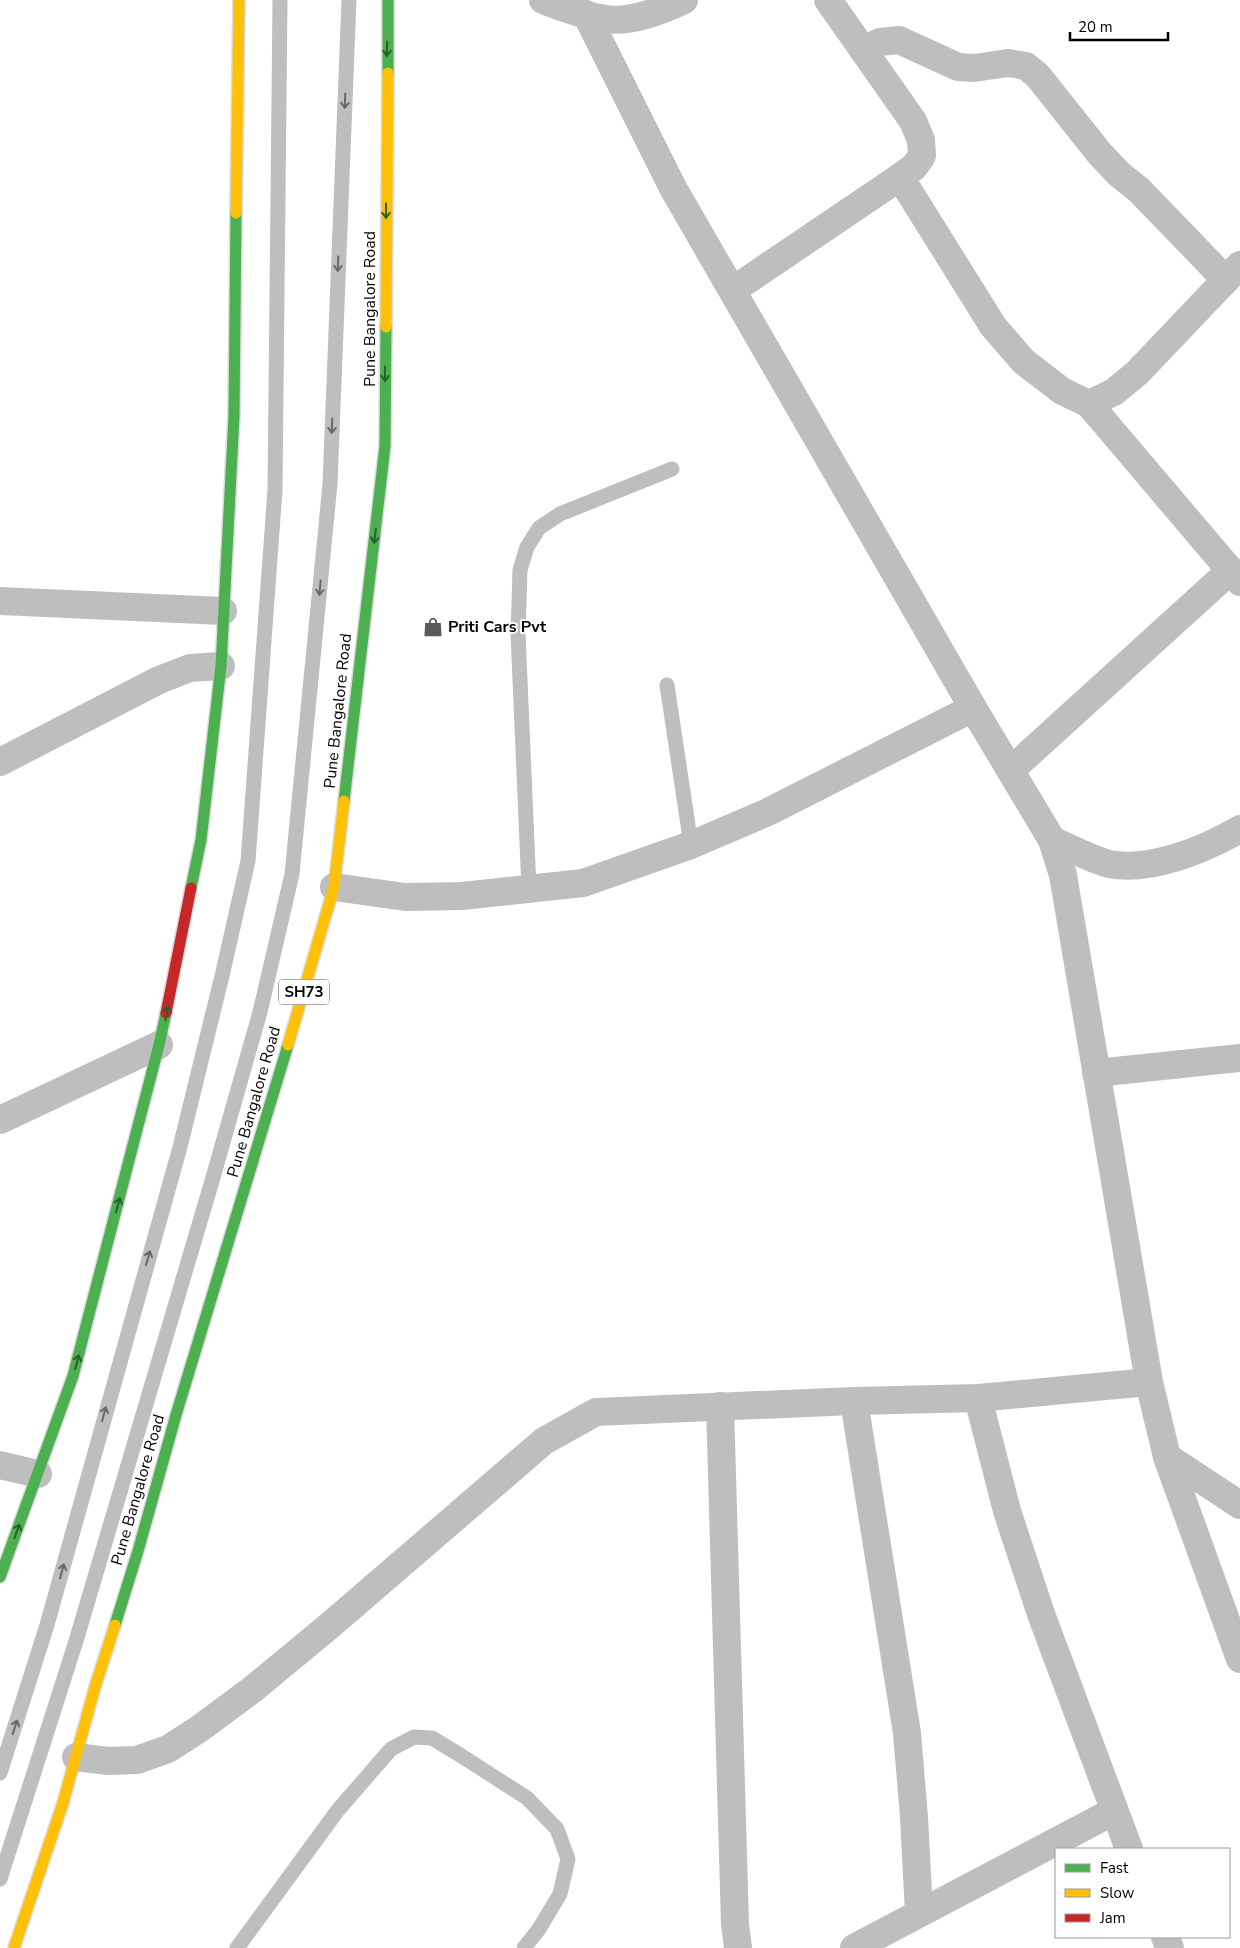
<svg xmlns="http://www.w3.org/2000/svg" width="1240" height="1948" font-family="'Nunito Sans',sans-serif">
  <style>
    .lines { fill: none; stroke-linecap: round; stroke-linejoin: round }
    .fast-casing { stroke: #dbdbdb; stroke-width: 14 }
    .slow-casing { stroke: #dbdbdb; stroke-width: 14 }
    .jam-casing { stroke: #dbdbdb; stroke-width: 14 }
    .lane { stroke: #bebebe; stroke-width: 15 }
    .street { stroke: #bebebe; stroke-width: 28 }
    .fast { stroke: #4caf50; stroke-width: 11 }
    .slow { stroke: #ffc107; stroke-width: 11 }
    .jam { stroke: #c62828; stroke-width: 11 }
    .oneway { stroke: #2a602c }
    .oneway2 { stroke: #686868 }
    .labels { text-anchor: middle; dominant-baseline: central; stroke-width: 4; stroke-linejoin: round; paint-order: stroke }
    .shield { fill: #fff; stroke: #4c4c4c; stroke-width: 1 }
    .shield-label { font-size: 15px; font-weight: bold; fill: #000 }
    .street-label { font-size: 16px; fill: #000; stroke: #fff }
    .poi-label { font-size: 16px; font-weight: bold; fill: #000; stroke: #fff; text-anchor: start }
  </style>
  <rect width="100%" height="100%" fill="#fff"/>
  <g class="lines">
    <defs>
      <g id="fast">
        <polyline points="388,73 388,0"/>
        <polyline points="344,801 385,446 386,327"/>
        <polyline points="191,888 201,840 221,666 234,416 236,213"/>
        <polyline points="0,1577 73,1376 159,1045 166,1013"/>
        <polyline points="115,1625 138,1551 176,1415 288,1045"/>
      </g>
      <g id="slow">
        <polyline points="236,213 239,0"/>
        <polyline points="386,327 388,73"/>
        <polyline points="288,1045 334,887 344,801"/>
        <polyline points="14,1948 63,1803 95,1687 115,1625"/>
      </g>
      <polyline id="jam" points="166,1013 191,888"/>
    </defs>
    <use href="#fast" class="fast-casing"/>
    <use href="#slow" class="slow-casing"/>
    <use href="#jam" class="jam-casing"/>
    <g class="lane">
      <polyline points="667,685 691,845"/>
      <polyline points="529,889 518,634 520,570 527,547 539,528 560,514 672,469"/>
      <polyline points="0,1773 47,1625 180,1147 222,976 248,861 275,490 280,0"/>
      <polyline points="0,1879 76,1641 212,1181 260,1012 292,874 330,484 349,0"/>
      <polyline points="237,1948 338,1810 391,1749 414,1737 432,1738 460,1755 527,1798 557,1829 568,1859 560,1894 539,1929 524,1948"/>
    </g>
    <g class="street">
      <path d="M543,0C563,8 585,16 606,19C629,23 663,10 684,0"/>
      <polyline points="586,14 673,188 973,708 1052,840 1063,875 1149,1382 1167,1457 1240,1659"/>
      <polyline points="863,50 880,42 899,40 958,67 974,68 1008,63 1026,66 1038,76 1100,154 1119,174 1139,190 1226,280"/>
      <polyline points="900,177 993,326 1023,361 1062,391 1089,404 1114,392 1137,373 1240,265"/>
      <polyline points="733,290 900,177 914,167 922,156 921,140 913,121 828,0"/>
      <polyline points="1089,404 1240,582"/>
      <polyline points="0,601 223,611"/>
      <polyline points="0,762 159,680 190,668 221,666"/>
      <polyline points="1011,770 1231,570"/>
      <path d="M1052,840C1070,848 1090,859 1109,864C1150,872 1204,850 1240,829"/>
      <polyline points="334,887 405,897 462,896 583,883 691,845 768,812 973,708"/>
      <polyline points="1096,1073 1240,1058"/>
      <polyline points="0,1120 159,1045"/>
      <polyline points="978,1398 1007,1511 1041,1614 1129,1849"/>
      <polyline points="854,1401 907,1733 914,1817 919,1913"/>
      <polyline points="720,1406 735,1924 738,1948"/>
      <polyline points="1167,1457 1240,1505"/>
      <polyline points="0,1465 38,1474"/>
      <polyline points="76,1757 108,1761 137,1760 168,1749 199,1729 253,1689 328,1627 544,1441 596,1412 854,1401 978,1398 1149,1382"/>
      <polyline points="1165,1937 1170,1948"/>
      <polyline points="854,1948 1114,1811"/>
    </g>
    <use href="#fast" class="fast"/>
    <use href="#slow" class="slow"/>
    <use href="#jam" class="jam"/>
  </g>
  <defs><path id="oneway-shaft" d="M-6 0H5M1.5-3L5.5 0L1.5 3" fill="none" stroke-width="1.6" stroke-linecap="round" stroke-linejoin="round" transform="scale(1.25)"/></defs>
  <g class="oneway">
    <use href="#oneway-shaft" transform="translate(387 49) rotate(91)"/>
    <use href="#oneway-shaft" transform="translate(386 211) rotate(90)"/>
    <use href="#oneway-shaft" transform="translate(385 374) rotate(90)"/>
    <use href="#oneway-shaft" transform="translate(375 536) rotate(97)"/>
    <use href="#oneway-shaft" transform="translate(167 1013) rotate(-77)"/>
    <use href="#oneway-shaft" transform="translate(118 1205) rotate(-75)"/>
    <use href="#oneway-shaft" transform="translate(77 1362) rotate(-75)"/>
    <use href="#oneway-shaft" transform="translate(17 1531) rotate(-70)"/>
  </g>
  <g class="oneway2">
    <use href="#oneway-shaft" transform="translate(345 101) rotate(92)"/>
    <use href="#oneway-shaft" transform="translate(338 264) rotate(92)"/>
    <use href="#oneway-shaft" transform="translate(332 426) rotate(92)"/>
    <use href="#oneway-shaft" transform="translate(320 588) rotate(95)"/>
    <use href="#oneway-shaft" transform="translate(148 1258) rotate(-74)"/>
    <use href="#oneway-shaft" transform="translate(104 1414) rotate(-75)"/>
    <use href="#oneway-shaft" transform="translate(62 1571) rotate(-75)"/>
    <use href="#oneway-shaft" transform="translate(15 1727) rotate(-72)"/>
  </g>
  <defs>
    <symbol id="shop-bare" viewBox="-9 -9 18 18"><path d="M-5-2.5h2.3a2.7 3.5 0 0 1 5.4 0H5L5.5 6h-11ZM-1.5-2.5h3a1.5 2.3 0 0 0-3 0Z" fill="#595959" stroke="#fff" stroke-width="2.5" paint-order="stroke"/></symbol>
  </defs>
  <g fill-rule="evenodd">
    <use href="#shop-bare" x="419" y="613" width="28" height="28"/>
  </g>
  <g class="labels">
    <rect class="shield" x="279" y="979.5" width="50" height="25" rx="4"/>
    <g class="shield-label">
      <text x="304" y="992">SH73</text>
    </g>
    <g class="street-label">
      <text transform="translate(370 309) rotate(-90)">Pune Bangalore Road</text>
      <text transform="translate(338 711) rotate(-84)">Pune Bangalore Road</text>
      <text transform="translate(254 1102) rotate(-74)">Pune Bangalore Road</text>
      <text transform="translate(138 1490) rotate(-74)">Pune Bangalore Road</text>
    </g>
    <g class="poi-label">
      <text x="448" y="627">Priti Cars Pvt</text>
    </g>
  </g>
  <rect x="1055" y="1848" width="175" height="90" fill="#ffffff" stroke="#999999"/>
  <rect x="1065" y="1864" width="25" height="8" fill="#4caf50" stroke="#999999"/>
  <text x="1100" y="1873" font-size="15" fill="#000000">Fast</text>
  <rect x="1065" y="1889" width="25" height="8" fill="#ffc107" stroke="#999999"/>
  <text x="1100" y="1898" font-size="15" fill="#000000">Slow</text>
  <rect x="1065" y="1914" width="25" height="8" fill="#c62828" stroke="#999999"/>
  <text x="1100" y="1923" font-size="15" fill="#000000">Jam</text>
  <path d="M1070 32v8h98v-8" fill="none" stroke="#000000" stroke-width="2.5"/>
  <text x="1078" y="32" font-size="15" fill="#000000" stroke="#ffffff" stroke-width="4" paint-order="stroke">20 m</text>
</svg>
